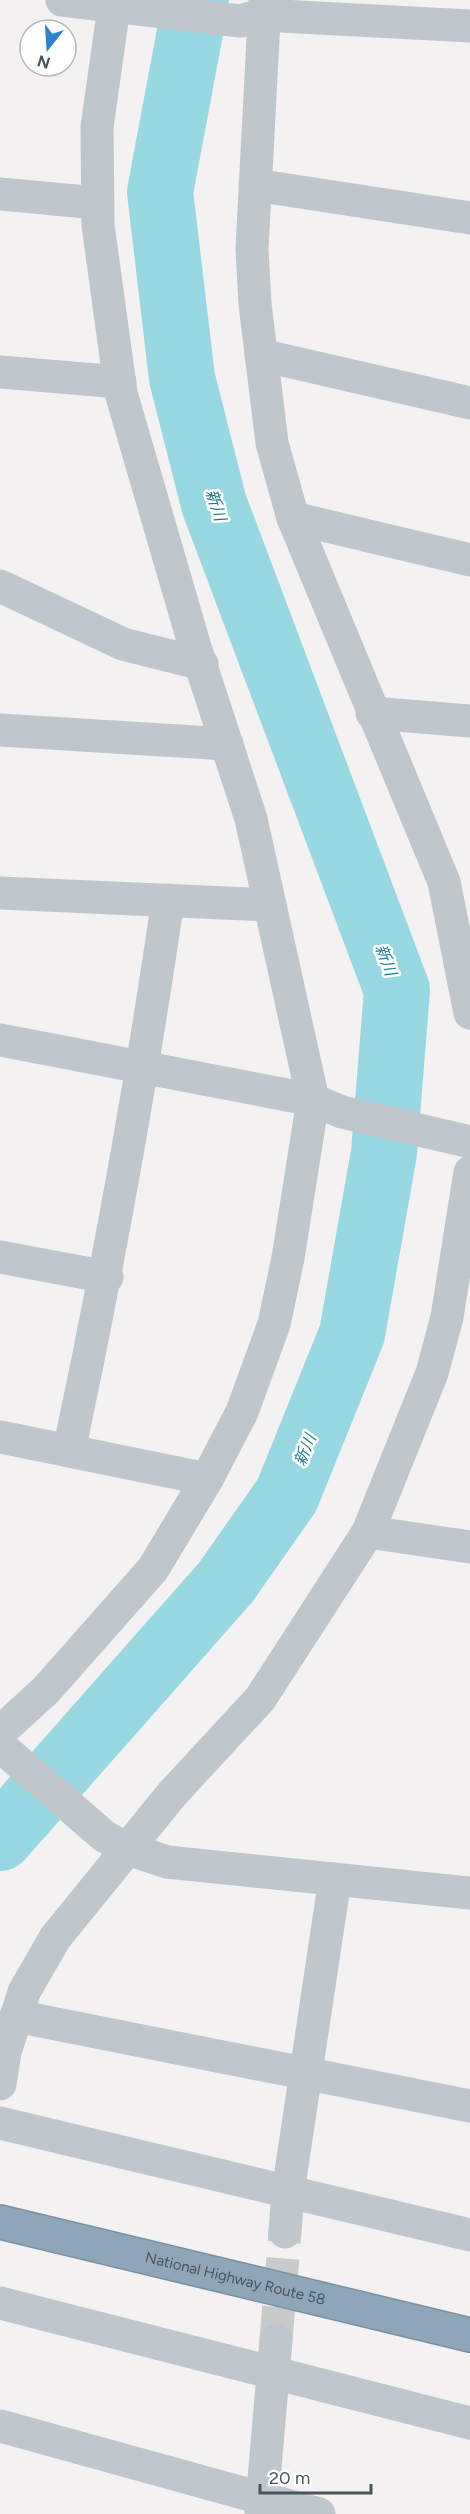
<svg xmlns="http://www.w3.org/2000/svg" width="470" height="2514" font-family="Figtree,'Noto Sans JP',sans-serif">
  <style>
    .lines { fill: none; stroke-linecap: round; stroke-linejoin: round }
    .river { stroke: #98d8e2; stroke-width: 66 }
    .street-tunnel { stroke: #c9cacc; stroke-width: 33; stroke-dasharray: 33 16; stroke-linecap: butt }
    .highway-casing { stroke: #7a91a5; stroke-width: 36 }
    .street { stroke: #bfc6cc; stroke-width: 33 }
    .highway { stroke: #8fa6b9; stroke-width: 33 }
    .labels { text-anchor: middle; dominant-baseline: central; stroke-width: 5; stroke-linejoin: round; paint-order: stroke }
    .street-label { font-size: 15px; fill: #4b555c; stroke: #fff }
    .water-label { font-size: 16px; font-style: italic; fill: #1d7e8e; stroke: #fff }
  </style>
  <rect width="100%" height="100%" fill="#f3f1f1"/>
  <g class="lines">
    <polyline class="river" points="0,1838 226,1582 287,1495 352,1334 384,1153 397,990 214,504 182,378 160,192 196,0"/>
    <polyline class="street-tunnel" points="276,2340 285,2232"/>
    <defs>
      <g id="highway">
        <path id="s1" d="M0,2222L470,2335"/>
      </g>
    </defs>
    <use href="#highway" class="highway-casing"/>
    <g class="street">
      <polyline points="62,0 240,21 262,15 470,26"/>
      <polyline points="265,0 252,249 255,304 272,443 293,518 444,882 470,1013"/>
      <polyline points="255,185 470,218"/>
      <polyline points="0,194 97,203"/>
      <polyline points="261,355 470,403"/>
      <polyline points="0,372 120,382"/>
      <polyline points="293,518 470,560"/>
      <polyline points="0,586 123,644 202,664"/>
      <polyline points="372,713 470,721"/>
      <polyline points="0,730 227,744"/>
      <polyline points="0,893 270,905"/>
      <polyline points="0,1040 313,1100 342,1112 470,1142"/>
      <polyline points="0,1257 107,1277"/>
      <polyline points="0,1437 207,1479"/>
      <path d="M69,1451C108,1268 141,1085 168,900"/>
      <polyline points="368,1532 470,1547"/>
      <polyline points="0,1732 46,1690 153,1569 207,1479 242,1412 274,1324 288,1258 313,1100 251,819 195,647 121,393 98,225 97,127 115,0"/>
      <polyline points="0,1746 104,1836 125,1848 167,1862 470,1893"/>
      <polyline points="16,2016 470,2106"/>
      <polyline points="0,2084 5,2052 24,1992 55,1938 172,1794 260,1699 368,1532 432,1373 447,1317 470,1172"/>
      <polyline points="0,2123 470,2235"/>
      <polyline points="285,2232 288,2192 335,1879"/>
      <polyline points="0,2303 470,2423"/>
      <polyline points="0,2426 319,2514"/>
      <polyline points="261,2514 276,2340"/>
    </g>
    <use href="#highway" class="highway"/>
  </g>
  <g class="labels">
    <g class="street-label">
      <text stroke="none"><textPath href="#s1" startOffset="242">National Highway Route 58</textPath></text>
    </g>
    <g class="water-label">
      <text transform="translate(216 505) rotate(72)">新川</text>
      <text transform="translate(386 960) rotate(69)">新川</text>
      <text transform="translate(305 1450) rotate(-68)">新川</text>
    </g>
  </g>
  <g transform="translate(48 48) rotate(197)"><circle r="28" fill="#ffffff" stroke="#b7bbbe" stroke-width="1.5"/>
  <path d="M0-4.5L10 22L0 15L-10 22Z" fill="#2f80cf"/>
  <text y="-9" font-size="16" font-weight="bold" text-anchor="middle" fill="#4b555c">N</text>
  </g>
  <path d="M260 2484v9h111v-9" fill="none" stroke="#4b555c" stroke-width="3"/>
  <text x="269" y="2484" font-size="18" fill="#4b555c" stroke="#ffffff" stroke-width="4.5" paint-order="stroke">20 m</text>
</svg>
